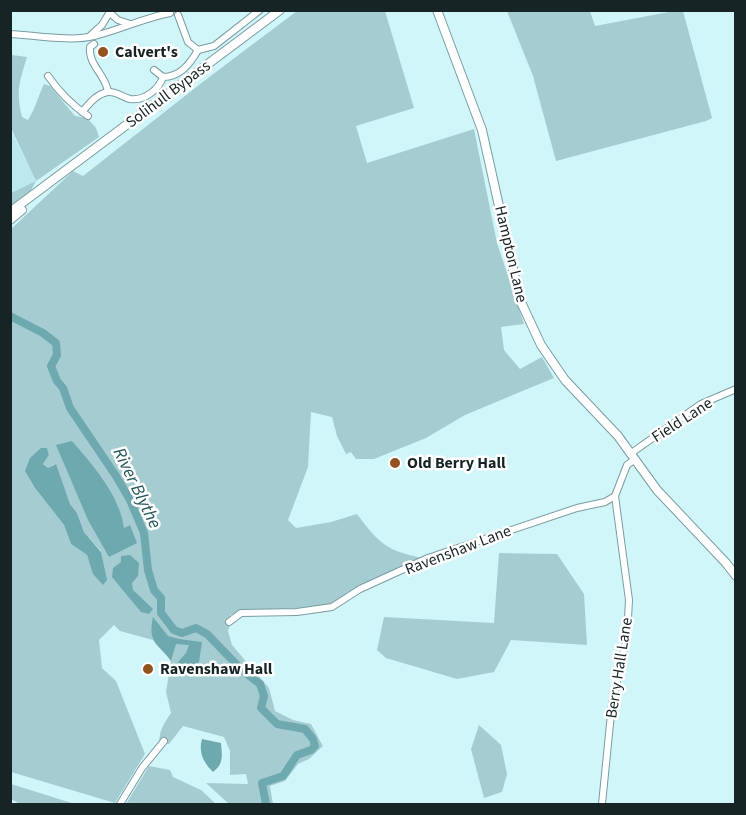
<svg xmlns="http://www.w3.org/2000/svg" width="746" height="815" font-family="'Source Sans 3',sans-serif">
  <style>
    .built { fill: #bbe9ee }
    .green { fill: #a5cdd1; fill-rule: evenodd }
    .water { fill: #6ea9af }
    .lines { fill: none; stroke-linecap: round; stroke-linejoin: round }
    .river { stroke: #6ea9af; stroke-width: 8 }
    .minor-casing { stroke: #7a9ca0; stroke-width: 8 }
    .major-casing { stroke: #7a9ca0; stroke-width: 10 }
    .highway-casing { stroke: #7a9ca0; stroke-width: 10 }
    .minor { stroke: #fff; stroke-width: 6 }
    .major { stroke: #fff; stroke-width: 8 }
    .highway { stroke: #fff; stroke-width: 8 }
    .poi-dot { fill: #945220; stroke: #fff; stroke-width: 2 }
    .labels { text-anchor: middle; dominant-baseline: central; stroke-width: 5; stroke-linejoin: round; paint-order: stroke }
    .poi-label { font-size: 16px; font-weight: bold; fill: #172426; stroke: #fff; text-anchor: start }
    .street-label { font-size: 16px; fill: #172426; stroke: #fff }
    .water-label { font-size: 18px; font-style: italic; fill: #205459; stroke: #fff }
  </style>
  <rect width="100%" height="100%" fill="#d1f6fa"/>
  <polygon class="built" points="10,128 36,181 11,193 10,193"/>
  <g class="green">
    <path d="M297,11H385L414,108L356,126L367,163L474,129L497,243L524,324L501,327L504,350L520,369L542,357L554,378L465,415L426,438L374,459H356L351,452L346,454L337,436L332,417L311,412L308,467L288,520L296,528L331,522L357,514C379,543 386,551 423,558L336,602L318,607L241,611L230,615V625L228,631L232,645L269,688L275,711L293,720L311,724L323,746L309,759L298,764L285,781L270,786L273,804H229L206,783L248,784L246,774L230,775V751L224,737L183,726L169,744H159C159,731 164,723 171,713L166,692L171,661C165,653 159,649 153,640L120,631L114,625L99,640L102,668L116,681L145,754L115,803L11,772V229L73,171L83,176L204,81ZM47,448L49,455L43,464L48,468L55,464L70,504L77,513L84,532L101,551L103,584L94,574L87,555L71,544L64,525L35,488Z"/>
    <polygon points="507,11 590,11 595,26 674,11 683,11 712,118 706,121 556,161 533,76"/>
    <path d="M12,55L27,57C19,83 16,91 22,117L28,120C35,109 38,97 44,84L50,86L75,116L87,118L96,128L99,137L36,181L30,192L11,207V193L36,181L11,128L10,60Z"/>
    <polygon points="499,553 557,554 584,594 587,645 511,640 494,672 457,679 386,658 377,650 384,617 494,623"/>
    <polygon points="479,725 501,745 507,774 502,792 484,798 471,749"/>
    <polygon points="149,766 170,770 173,777 201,790 216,804 126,804"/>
    <polygon points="11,784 75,804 20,804 11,799"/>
  </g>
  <g class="water">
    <path d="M72,441C94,467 119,494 124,528L130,525L137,543L109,557L88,520L56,445Z"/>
    <polygon points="41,448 47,448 49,455 43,464 48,468 56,464 70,504 77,513 84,532 101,552 107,580 103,585 93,574 87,555 71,544 64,525 35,488 25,471 30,458"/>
    <polygon points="130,555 139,563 138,576 132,583 133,590 153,609 149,614 141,612 112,577 113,568 121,562 121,556"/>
    <path d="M153,617L168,636L179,639L202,642L199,662L190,671L181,670L178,662L186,653L189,645L176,644L171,661C159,643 147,644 153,617Z"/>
    <path d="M202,739L221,743C222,755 224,764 213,772C204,763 198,753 202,739Z"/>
  </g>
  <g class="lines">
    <polyline class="river" points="10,316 43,333 56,343 57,355 51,366 57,381 63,388 70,408 116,476 130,500 144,533 148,570 154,590 161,598 161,613 174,630 182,633 196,628 207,634 241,669 260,684 264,696 261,708 277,724 305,729 313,739 315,746 311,750 297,755 283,776 262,783 266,804"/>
    <defs>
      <g id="minor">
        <polyline points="110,13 118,20 130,24"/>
        <polyline points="178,15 188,42 198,50 214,46 260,10"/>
        <path d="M10,34C35,35 70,42 94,36C120,30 143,18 170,13"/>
        <polyline points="91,35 102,25 111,10"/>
        <path d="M94,44L90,47C88,65 106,75 108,92"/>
        <polyline points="154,70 163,77"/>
        <path d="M48,76C59,92 72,105 88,116"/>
        <path d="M82,112C89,104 96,94 108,92C116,91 122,97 130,99C145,101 159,89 163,77C180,77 190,64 198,50"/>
        <polyline points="630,454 701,404 736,389"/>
        <polyline points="229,622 241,613 297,612 332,607 360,589 428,558 577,508 605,502 615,496 627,465 634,460"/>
        <polyline points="120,804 142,768 164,741"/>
        <polyline points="602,804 612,704 627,637 629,600 615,496"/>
      </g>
      <polyline id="major" points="437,10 482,130 520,300 541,345 565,380 618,436 657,490 726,563 736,576"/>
      <g id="highway">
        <polyline points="10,212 280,10"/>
        <polyline points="10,220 22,210"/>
      </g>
    </defs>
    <use href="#minor" class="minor-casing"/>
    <use href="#major" class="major-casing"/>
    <use href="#highway" class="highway-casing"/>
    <use href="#minor" class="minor"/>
    <use href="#major" class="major"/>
    <use href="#highway" class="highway"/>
  </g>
  <g class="poi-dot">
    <circle cx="103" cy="52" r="6"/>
    <circle cx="395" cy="463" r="6"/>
    <circle cx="148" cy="669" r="6"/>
  </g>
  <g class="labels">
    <g class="poi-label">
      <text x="115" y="52">Calvert's</text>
      <text x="407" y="463">Old Berry Hall</text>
      <text x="160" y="669">Ravenshaw Hall</text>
    </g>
    <g class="street-label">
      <text transform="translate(168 94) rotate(-37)">Solihull Bypass</text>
      <text transform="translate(511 254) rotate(77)">Hampton Lane</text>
      <text transform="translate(682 420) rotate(-33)">Field Lane</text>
      <text transform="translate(458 550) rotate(-21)">Ravenshaw Lane</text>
      <text transform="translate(619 668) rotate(-81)">Berry Hall Lane</text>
    </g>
    <g class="water-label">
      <text transform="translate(137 488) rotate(64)">River Blythe</text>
    </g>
  </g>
  <rect width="746" height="815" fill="none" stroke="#172426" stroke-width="24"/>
</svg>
